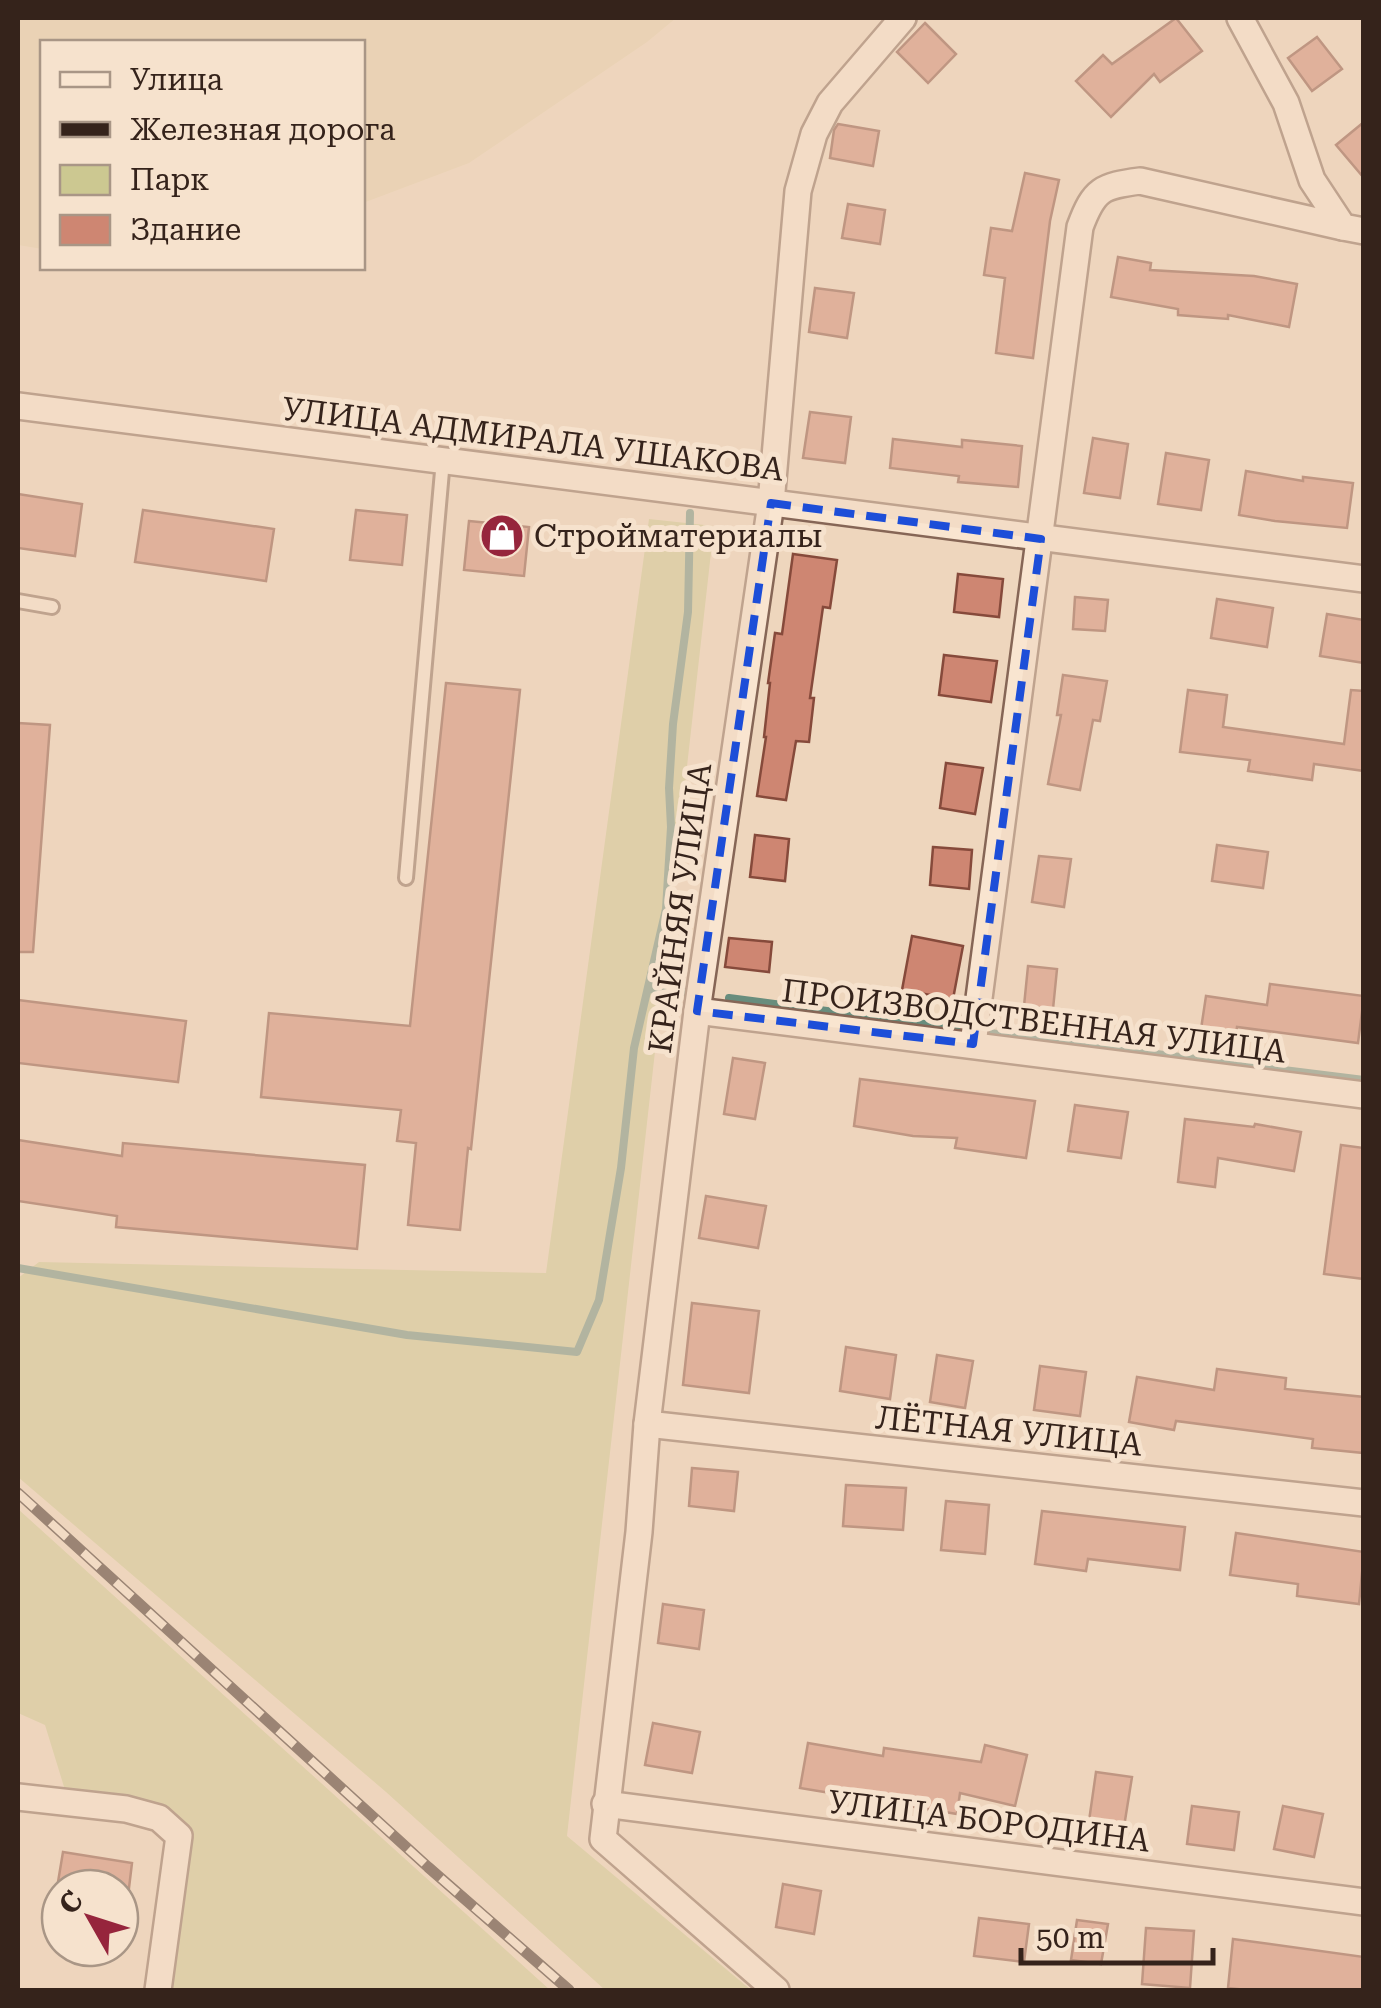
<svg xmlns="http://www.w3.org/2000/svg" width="1381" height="2008" font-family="'Roboto Serif',serif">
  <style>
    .farmland { fill: #e4cfaa }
    .green { fill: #ccc891 }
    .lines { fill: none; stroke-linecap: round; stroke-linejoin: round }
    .stream { stroke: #688d7d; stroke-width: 8 }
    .building { fill: #ce8672; stroke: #864a3b; stroke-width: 2.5 }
    .lane-casing { stroke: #866656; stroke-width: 18 }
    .street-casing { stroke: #866656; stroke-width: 30 }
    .lane { stroke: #f9e5d0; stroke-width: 12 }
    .street { stroke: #f9e5d0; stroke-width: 25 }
    .rail-casing { stroke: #35231b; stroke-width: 11 }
    .rail { stroke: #f6e2cd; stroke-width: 8; stroke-dasharray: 22; stroke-linecap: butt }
    .marked { fill: none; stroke: #1d4ed8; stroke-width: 8; stroke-dasharray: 20 12; stroke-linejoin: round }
    .labels { text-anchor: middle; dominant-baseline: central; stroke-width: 10; stroke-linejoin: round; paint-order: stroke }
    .street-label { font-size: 32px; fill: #35231b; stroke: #f6e2cd }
    .poi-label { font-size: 32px; fill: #35231b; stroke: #f6e2cd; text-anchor: start }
  </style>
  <rect width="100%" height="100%" fill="#eed6bd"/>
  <polygon class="farmland" points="18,18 676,18 647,42 469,163 363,203 362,42 42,42 42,249 18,245"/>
  <g class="green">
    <polygon points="649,519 714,526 567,1836 751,1990 605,1990 386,1792 18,1477 18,1278 39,1262 546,1273"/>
    <polygon points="18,1509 550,1990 169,1990 192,1831 168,1808 133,1800 65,1790 45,1725 18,1713"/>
  </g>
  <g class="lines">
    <g class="stream">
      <polyline points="648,989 685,992"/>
      <polyline points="729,998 962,1029"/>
      <polyline points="990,1033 1364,1080"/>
      <polyline points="18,1268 407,1335 577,1352 599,1300 621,1168 634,1048 666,909 671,827 669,788 673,724 688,612 690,513"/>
    </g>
  </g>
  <g class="building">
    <polygon points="1176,18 1202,51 1160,82 1154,74 1111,117 1076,81 1103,55 1112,64"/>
    <polygon points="925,23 956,54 928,83 897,52"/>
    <polygon points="1317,37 1342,69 1312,91 1288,58"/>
    <polygon points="1364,122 1364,178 1336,145"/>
    <polygon points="838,124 879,131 873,166 830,158 834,130"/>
    <polygon points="1025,173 1059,180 1050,221 1033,358 996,353 1005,278 984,275 991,228 1012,231"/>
    <polygon points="848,204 885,210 880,244 842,238"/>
    <polygon points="1118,257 1151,263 1150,270 1254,276 1297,284 1289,327 1228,315 1228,319 1178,315 1178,309 1111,297"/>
    <polygon points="815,288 854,293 847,338 809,332"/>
    <polygon points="810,412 851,417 845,463 803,458"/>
    <polygon points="1093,438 1128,444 1120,498 1084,493"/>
    <polygon points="893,439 962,447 962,440 1022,446 1018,487 958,482 959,476 890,468"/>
    <polygon points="1166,453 1209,460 1201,510 1158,504"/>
    <polygon points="1246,471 1303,481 1303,477 1353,483 1347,528 1275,521 1239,515"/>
    <polygon points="18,494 82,504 75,556 18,548"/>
    <polygon points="143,510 274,529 266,581 135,562"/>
    <polygon points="356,510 407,515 402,565 350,560"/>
    <polygon points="469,521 529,527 524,576 464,570"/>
    <polygon points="793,554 837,560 830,608 823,607 810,698 814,698 809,742 796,741 786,800 757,796 766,737 764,737 770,683 768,683 775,633 782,634"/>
    <polygon points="958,574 1003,579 999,617 954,612"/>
    <polygon points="1075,597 1108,600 1105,631 1073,629"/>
    <polygon points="1217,599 1273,608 1267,647 1211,638"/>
    <polygon points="1327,614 1364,620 1364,663 1320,656"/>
    <polygon points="944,655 997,661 991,702 939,695"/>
    <polygon points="1063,675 1107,681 1100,721 1093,720 1080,790 1048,784 1061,715 1057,715"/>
    <polygon points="446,683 520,690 471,1149 468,1148 460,1230 408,1225 416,1143 397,1141 401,1110 261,1097 269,1013 410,1026"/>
    <polygon points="1188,690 1227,695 1223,727 1344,744 1351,690 1364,691 1364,771 1314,764 1312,780 1248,771 1250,760 1180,752"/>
    <polygon points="18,723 50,725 33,952 18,952"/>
    <polygon points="946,763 983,768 975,814 940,808"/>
    <polygon points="755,835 789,839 785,881 750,877"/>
    <polygon points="1217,845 1268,852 1263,888 1212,881"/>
    <polygon points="933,847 972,850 969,889 930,885"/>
    <polygon points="1039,856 1071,859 1064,907 1032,902"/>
    <polygon points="912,936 963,946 953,999 902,990"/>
    <polygon points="729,938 772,942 769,972 725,967"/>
    <polygon points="1028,966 1057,969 1053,1009 1024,1006"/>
    <polygon points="1270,984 1364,996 1358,1043 1237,1027 1236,1034 1201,1029 1206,996 1267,1005"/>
    <polygon points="18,1000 186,1021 178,1082 18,1063"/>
    <polygon points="733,1058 765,1063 755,1119 724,1114"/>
    <polygon points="860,1079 1035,1101 1026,1158 955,1148 957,1138 913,1136 854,1126"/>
    <polygon points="1075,1105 1128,1112 1121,1158 1068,1151"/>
    <polygon points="1185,1119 1254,1127 1255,1124 1301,1132 1294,1171 1218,1158 1215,1187 1178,1182"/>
    <polygon points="18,1140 122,1156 123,1143 365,1165 357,1249 116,1227 117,1216 18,1201"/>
    <polygon points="1341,1145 1364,1148 1364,1279 1324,1274"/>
    <polygon points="706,1196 766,1206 758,1248 699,1238"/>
    <polygon points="692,1303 759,1311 749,1393 683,1385"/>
    <polygon points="846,1347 896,1355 890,1399 840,1391"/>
    <polygon points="937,1355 973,1361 965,1408 930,1402"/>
    <polygon points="1040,1366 1086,1372 1080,1416 1034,1410"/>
    <polygon points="1217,1369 1286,1378 1285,1389 1364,1397 1364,1453 1312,1448 1313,1439 1176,1421 1174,1430 1129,1422 1137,1377 1214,1390"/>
    <polygon points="692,1468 738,1472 734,1511 689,1506"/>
    <polygon points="846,1485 906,1488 903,1530 843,1526"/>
    <polygon points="946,1501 989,1505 985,1554 941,1550"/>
    <polygon points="1042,1511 1185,1527 1180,1570 1088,1559 1086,1571 1035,1564"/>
    <polygon points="1236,1533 1364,1552 1359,1604 1297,1596 1298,1584 1230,1575"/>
    <polygon points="663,1604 704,1610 699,1649 658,1643"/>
    <polygon points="653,1723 700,1732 692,1773 645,1765"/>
    <polygon points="808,1743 883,1756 884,1748 981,1762 985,1745 1027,1755 1015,1806 960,1793 957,1814 800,1788"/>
    <polygon points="1096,1772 1132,1777 1123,1833 1088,1828"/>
    <polygon points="1192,1806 1239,1812 1234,1850 1187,1844"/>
    <polygon points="1283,1806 1323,1814 1314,1857 1274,1849"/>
    <polygon points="63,1852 132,1863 129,1888 57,1888"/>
    <polygon points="783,1884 821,1891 814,1934 776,1927"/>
    <polygon points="979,1918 1029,1924 1024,1962 974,1956"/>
    <polygon points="1077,1920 1108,1924 1101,1964 1071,1960"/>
    <polygon points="1146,1928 1194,1931 1190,1988 1142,1984"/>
    <polygon points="1233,1939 1364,1957 1364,1990 1247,1990 1228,1988"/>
  </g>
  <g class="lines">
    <defs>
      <g id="lane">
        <polyline points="18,601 52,607"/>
        <polyline points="406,878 443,460"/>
      </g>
      <g id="street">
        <polyline points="1240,18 1286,103 1312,180 1343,227 1364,231"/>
        <polyline points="18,406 1364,579"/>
        <polyline points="697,1011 1364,1095"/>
        <path d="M973,1044L1080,227C1094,189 1102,186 1140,181L1343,227"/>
        <polyline points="647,1424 1364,1503"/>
        <polyline points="18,1797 126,1809 159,1818 179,1836 158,1990"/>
        <polyline points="605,1804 1364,1902"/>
        <polyline points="776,1990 603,1839 639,1532 647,1424 697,1011 771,503 798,191 814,134 830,103 903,18"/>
      </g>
    </defs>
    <use href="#lane" class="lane-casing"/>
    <use href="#street" class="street-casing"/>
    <use href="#lane" class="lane"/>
    <use href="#street" class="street"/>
    <defs>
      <polyline id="rail" points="18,1493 428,1867 569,1990"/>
    </defs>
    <use href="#rail" class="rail-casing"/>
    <use href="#rail" class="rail"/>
  </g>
  <path d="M0 0H1381V2008H0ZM771,503L1041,539L973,1044L697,1011Z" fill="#eed6bd" fill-opacity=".55" fill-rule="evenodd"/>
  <path class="marked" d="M771,503L1041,539L973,1044L697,1011Z"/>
  <defs>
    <symbol id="shop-disc" viewBox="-11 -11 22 22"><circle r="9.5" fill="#96253c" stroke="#f6e2cd"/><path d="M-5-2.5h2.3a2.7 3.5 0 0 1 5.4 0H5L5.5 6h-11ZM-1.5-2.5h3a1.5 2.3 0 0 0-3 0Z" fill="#fff"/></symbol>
  </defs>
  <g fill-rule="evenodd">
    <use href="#shop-disc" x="477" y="511" width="50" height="50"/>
  </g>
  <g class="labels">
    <g class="street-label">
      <text transform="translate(533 439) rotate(7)">УЛИЦА АДМИРАЛА УШАКОВА</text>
      <text transform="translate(680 908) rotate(-82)">КРАЙНЯЯ УЛИЦА</text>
      <text transform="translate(1034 1021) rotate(7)">ПРОИЗВОДСТВЕННАЯ УЛИЦА</text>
      <text transform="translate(1009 1431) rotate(6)">ЛЁТНАЯ УЛИЦА</text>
      <text transform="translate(989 1821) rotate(7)">УЛИЦА БОРОДИНА</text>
    </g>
    <g class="poi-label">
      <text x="534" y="536">Стройматериалы</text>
    </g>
  </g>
  <rect width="1381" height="2008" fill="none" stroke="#35231b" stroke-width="40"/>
  <rect x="40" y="40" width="325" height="230" fill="#f6e2cd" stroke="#a99686" stroke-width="2.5"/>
  <rect x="60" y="72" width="50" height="15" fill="#f9e5d0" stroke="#a99686" stroke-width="2.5"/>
  <text x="130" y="90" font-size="30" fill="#35231b">Улица</text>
  <rect x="60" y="122" width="50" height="15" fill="#35231b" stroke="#a99686" stroke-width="2.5"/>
  <text x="130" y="140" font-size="30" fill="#35231b">Железная дорога</text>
  <rect x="60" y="165" width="50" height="30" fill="#ccc891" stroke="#a99686" stroke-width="2.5"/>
  <text x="130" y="190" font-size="30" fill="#35231b">Парк</text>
  <rect x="60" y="215" width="50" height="30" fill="#ce8672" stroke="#a99686" stroke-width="2.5"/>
  <text x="130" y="240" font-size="30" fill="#35231b">Здание</text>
  <g transform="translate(90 1918) rotate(309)"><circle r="48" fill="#f6e2cd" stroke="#a99686" stroke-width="2.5"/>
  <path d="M0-8L18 38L0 25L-18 38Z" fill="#96253c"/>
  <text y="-15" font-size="28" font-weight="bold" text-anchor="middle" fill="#35231b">С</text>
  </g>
  <path d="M1021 1948v15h192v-15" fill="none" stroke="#35231b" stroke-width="5"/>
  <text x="1036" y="1948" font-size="30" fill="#35231b" stroke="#f6e2cd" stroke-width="8" paint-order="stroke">50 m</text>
</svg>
